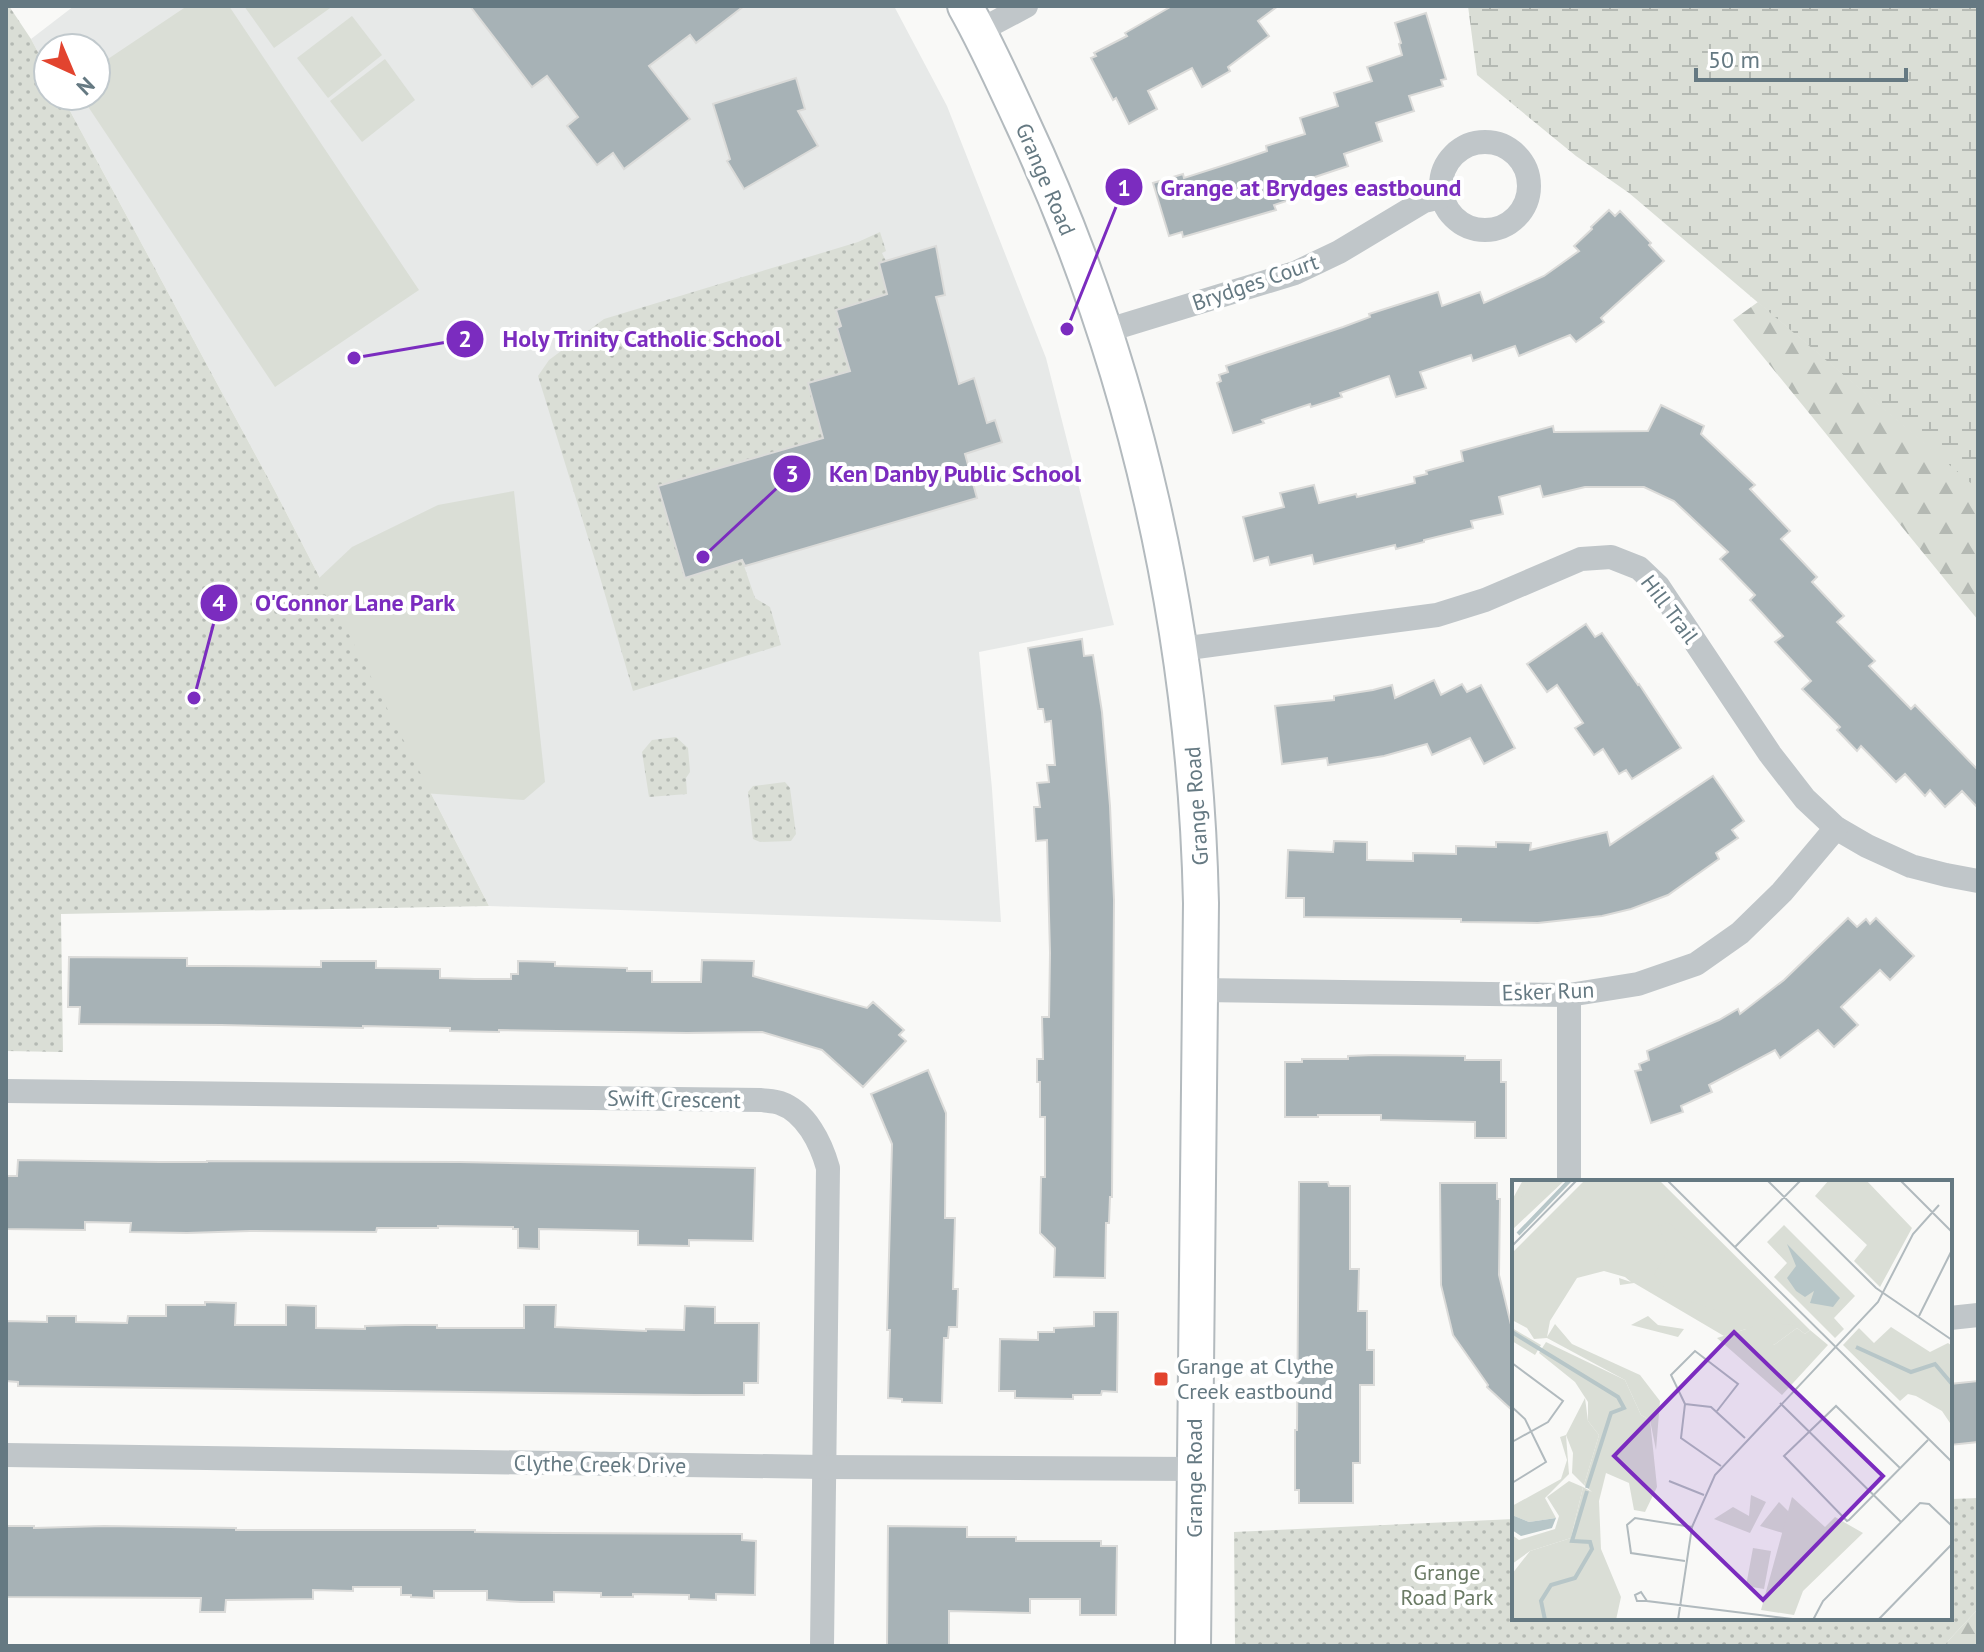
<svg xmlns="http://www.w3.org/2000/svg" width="1984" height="1652" font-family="'PT Sans',sans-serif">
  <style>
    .built { fill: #e7e9e8 }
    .green { fill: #daded6 }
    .forest { fill: url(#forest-firs) }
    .wetland { fill: url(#wetland-marsh) }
    .park { fill: url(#park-dots) }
    .building { fill: #a7b2b6; stroke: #dbdbd9; stroke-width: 2 }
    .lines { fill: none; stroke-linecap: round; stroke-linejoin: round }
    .secondary-casing { stroke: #b3babe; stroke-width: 38 }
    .street { stroke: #c0c6c9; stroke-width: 24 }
    .secondary { stroke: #fff; stroke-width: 34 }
    .poi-dot { fill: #e2442f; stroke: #fff; stroke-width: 3 }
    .labels { text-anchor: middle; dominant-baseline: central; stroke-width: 8; stroke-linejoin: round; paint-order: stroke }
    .street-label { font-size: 22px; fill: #657982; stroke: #fff }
    .poi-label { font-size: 22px; fill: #657982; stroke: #fff; text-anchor: start }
    .park-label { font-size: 22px; fill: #6a7a64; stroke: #fff }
    .inset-river { fill: none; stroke: #b7c6c8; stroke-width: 4 }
    .inset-road { fill: none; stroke: #b1babe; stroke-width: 2 }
    .view { fill: #7b2cbf; fill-opacity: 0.15; stroke: #7b2cbf; stroke-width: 4 }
    .inset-edge { fill: none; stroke: #657982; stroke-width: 4 }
    .leader { fill: none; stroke: #7b2cbf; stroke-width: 3 }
    .callout-dot { fill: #7b2cbf; stroke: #fff; stroke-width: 3 }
    .mark-label { font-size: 24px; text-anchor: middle; font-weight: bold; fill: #fff }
    .callout-label { font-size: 24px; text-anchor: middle; font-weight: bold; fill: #7b2cbf; stroke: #fff; stroke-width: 8; stroke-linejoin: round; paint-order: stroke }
  </style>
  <defs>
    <pattern id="forest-firs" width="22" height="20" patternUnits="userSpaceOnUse" patternTransform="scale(2)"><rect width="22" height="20" fill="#daded6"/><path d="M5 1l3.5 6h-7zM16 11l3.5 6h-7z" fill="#b4b9b3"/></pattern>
    <pattern id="wetland-marsh" width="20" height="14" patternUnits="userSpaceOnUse" patternTransform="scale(2)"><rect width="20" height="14" fill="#daded6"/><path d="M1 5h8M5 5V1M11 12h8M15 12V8" fill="none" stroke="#b4b9b3"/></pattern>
    <pattern id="park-dots" width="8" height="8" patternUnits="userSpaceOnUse" patternTransform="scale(2)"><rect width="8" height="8" fill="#daded6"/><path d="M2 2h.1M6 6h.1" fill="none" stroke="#b4b9b3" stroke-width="1.8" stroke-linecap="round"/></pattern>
  </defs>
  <rect width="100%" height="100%" fill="#f9f9f7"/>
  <polygon class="built" points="74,6 894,6 947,106 1046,358 1114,625 979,652 992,789 1001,922 489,906 274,489 62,96 96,96 96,48 48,48 48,71 31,39"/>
  <g class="green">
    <polygon points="187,6 229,6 419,290 275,387 81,96 96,96 96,67"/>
    <polygon points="244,6 333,6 274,48"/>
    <polygon points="352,16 382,55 328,98 297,58"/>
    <polygon points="385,59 415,100 362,142 330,101"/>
    <polygon points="514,491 545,782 524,800 245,781 282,613 352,547 438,505"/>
  </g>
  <g class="forest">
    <polygon points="1758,302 1973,484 1978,484 1978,620 1733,320"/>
    <polygon points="1978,1609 1978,1646 1947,1646 1948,1641"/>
  </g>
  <polygon class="wetland" points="1468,6 1978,6 1978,484 1973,485 1629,193 1576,156 1477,75"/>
  <g class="park">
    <polygon points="6,6 9,6 31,39 48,71 48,96 62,96 274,489 489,906 61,914 63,1052 6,1051"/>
    <polygon points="880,232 886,251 882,253 886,261 880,263 887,294 836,311 841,326 837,328 850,371 823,438 658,486 685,577 742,560 755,598 770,607 781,645 633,691 595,560 538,376 549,360 604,319 858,242"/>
    <polygon points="676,737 688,748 690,772 686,778 687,794 649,797 642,752 652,740"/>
    <polygon points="785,782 790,788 796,834 791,841 760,842 753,839 748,792 753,786"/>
    <polygon points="1978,1498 1978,1609 1948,1641 1947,1646 1235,1646 1234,1532 1514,1519 1514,1618 1950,1618 1950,1499"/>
  </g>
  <g class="building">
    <polygon points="470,6 744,6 696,43 690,35 649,66 690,119 624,169 613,153 597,165 567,126 578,117 547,76 532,87"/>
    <polygon points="1172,6 1278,6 1258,21 1269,36 1228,67 1230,71 1202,87 1192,68 1148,91 1157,109 1129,124 1116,98 1113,100 1091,58 1096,56 1094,53 1127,36 1125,33"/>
    <polygon points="1426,13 1446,79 1441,80 1443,86 1409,96 1414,111 1376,123 1382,141 1344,154 1348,166 1309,179 1313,192 1274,205 1276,210 1183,237 1182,232 1169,236 1153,183 1183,174 1184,178 1231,163 1267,151 1266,146 1305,134 1300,118 1338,106 1334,93 1372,81 1367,67 1402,55 1399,44 1401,43 1395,23"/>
    <polygon points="796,78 805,109 798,111 818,146 744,189 727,161 730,159 713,104"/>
    <polygon points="1609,210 1615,216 1620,211 1651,243 1649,245 1664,261 1601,318 1604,322 1576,342 1570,335 1519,356 1515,346 1473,361 1471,355 1420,372 1426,388 1396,397 1389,376 1340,393 1342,397 1311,407 1310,404 1262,420 1264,423 1233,433 1217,383 1221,381 1219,375 1228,372 1226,366 1343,327 1370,317 1369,314 1438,292 1442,306 1480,292 1484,303 1544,276 1579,251 1574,246 1592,229 1591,227"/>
    <polygon points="936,246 945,295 936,297 959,384 974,378 987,423 995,420 1002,442 965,454 977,498 745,566 742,560 685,578 658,486 823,438 808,383 850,371 837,328 841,326 836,310 887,294 879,263"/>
    <polygon points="1661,405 1704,426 1701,434 1755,485 1750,489 1790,531 1781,539 1817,577 1812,582 1844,616 1837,622 1875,661 1869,666 1911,709 1915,705 1978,770 1978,808 1962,791 1945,807 1930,790 1925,796 1905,774 1896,782 1861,746 1857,751 1837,730 1840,727 1802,689 1811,681 1775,642 1783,636 1750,600 1755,595 1720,559 1728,552 1674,501 1644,487 1585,487 1543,497 1540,486 1499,497 1503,514 1471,521 1473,528 1424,540 1424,542 1396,549 1395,545 1314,564 1312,555 1270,565 1268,557 1254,561 1243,517 1284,507 1280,493 1314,485 1319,503 1356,494 1357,497 1415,483 1414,477 1427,474 1426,471 1463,461 1461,451 1553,426 1554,432 1648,431"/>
    <polygon points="1586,624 1595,637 1602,633 1638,685 1639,684 1681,748 1632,779 1626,770 1619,774 1603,749 1594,755 1575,728 1583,723 1557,685 1547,692 1527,664"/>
    <polygon points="1082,639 1084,656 1093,655 1102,712 1110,806 1114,900 1112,1197 1110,1197 1109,1223 1106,1223 1105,1278 1054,1277 1055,1248 1040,1233 1041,1177 1045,1177 1045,1117 1040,1117 1040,1082 1037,1082 1037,1059 1043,1059 1042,1017 1049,1017 1050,953 1047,840 1036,841 1034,807 1040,807 1037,783 1049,782 1047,765 1055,765 1051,721 1045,722 1043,709 1038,709 1028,648"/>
    <polygon points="1434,680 1441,695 1462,684 1467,692 1481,685 1515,748 1484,764 1470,738 1432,755 1427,744 1384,756 1328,765 1327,758 1282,764 1275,706 1334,700 1334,696 1373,690 1392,685 1395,698"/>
    <polygon points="1713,776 1744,821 1732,830 1738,838 1716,853 1719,859 1668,895 1631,909 1602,916 1538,923 1461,922 1461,919 1304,917 1304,898 1286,898 1288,850 1333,852 1334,841 1367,842 1367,860 1413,861 1413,853 1456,854 1456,846 1496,847 1496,842 1531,843 1530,850 1607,832 1610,845"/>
    <polygon points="1848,918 1857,927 1866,919 1870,924 1876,918 1914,956 1890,980 1880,970 1841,1007 1858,1025 1834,1047 1818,1030 1780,1058 1775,1050 1709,1085 1712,1092 1681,1106 1683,1112 1651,1123 1635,1071 1641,1070 1639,1064 1649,1060 1647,1051 1719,1020 1738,1009 1740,1014 1784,980"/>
    <polygon points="69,957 187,958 187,966 222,966 321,967 321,961 376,961 376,968 440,969 440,978 475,979 511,979 511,974 518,974 518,961 555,962 555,966 627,968 627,971 652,971 652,982 701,982 702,960 754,961 753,976 867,1008 873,1002 904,1030 899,1035 906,1041 863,1087 822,1050 762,1032 687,1033 499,1030 499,1032 450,1031 450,1028 363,1026 363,1028 221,1025 79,1024 80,1007 68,1007"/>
    <polygon points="1375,1055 1465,1056 1465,1060 1501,1060 1501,1082 1506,1082 1506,1138 1475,1138 1475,1122 1381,1120 1381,1115 1318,1115 1318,1117 1285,1117 1285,1062 1302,1062 1302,1059 1348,1059 1348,1056"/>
    <polygon points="928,1070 946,1113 945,1218 955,1218 953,1289 958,1289 957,1327 949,1327 948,1338 944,1338 942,1403 902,1402 902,1399 888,1398 890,1330 887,1330 892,1144 871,1094"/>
    <polygon points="18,1160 160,1162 207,1162 207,1161 460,1162 755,1168 753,1241 689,1240 689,1246 638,1245 638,1231 539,1229 539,1249 518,1248 518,1229 513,1229 513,1227 438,1226 438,1228 377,1228 376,1232 250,1231 187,1233 130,1232 131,1223 85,1222 85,1230 6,1229 6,1176 17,1176"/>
    <polygon points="1299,1182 1328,1182 1329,1186 1350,1186 1350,1269 1359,1269 1358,1311 1367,1311 1367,1350 1374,1350 1374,1385 1360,1385 1360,1463 1353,1463 1353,1503 1299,1503 1299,1490 1295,1490 1295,1430 1297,1430"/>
    <polygon points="1440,1183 1497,1183 1497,1199 1500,1199 1499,1275 1514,1337 1514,1412 1487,1387 1488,1385 1453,1335 1441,1285"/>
    <polygon points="205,1302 236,1303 235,1325 286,1325 286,1305 316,1306 316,1328 365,1329 365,1326 405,1325 437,1325 437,1328 524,1328 524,1305 556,1305 555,1327 646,1331 646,1329 684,1330 685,1306 715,1307 715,1323 759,1323 758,1383 744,1383 744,1395 695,1395 18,1386 18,1382 6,1381 6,1321 47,1322 47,1316 76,1316 76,1322 127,1323 128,1316 166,1316 166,1305 205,1305"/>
    <polygon points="1094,1312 1118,1312 1117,1392 1102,1391 1101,1395 1073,1395 1073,1399 1015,1398 1015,1391 999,1391 1000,1339 1038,1340 1038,1332 1054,1332 1054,1328 1094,1326"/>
    <polygon points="1978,1381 1978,1442 1950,1445 1950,1384"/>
    <polygon points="7,1526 34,1526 34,1528 104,1526 236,1528 236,1530 475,1530 475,1532 555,1533 742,1534 742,1540 756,1541 755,1595 716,1594 716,1600 689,1599 689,1595 633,1594 633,1597 601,1597 601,1593 554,1592 554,1602 521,1602 487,1600 487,1591 434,1591 434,1598 411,1597 411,1595 401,1595 401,1587 353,1587 353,1591 313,1590 313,1599 226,1600 225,1612 200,1612 201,1598 6,1597"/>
    <polygon points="888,1526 967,1527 967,1537 1016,1537 1016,1541 1101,1541 1101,1546 1117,1546 1116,1615 1080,1615 1080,1599 1030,1599 1030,1613 949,1611 949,1646 887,1646"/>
  </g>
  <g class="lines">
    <defs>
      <path id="secondary" d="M965,6C986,43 1003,81 1021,120C1136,365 1195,633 1201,903L1193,1646"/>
    </defs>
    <use href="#secondary" class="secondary-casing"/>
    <g class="street">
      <polyline points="979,31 1026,6"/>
      <circle cx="1485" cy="186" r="44"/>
      <polyline points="1105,331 1295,273 1339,252 1424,201 1441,197"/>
      <polyline points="1181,649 1437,615 1485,600 1581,559 1611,557 1639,568 1658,586 1770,754 1805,799 1836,828 1867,846 1911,866 1946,875 1978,881"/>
      <polyline points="1201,990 1569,995 1638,984 1696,964 1740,933 1782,892 1836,828"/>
      <path d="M6,1091L761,1100C767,1101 774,1101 780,1103C806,1112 821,1143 828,1168L822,1646"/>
      <polyline points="1569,1182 1569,995"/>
      <polyline points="1950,1318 1978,1315"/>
      <polyline points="6,1455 823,1467 1194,1469"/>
    </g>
    <use href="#secondary" class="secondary"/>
  </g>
  <rect class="poi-dot" x="1153" y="1371" width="16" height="16" rx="4"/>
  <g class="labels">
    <g class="street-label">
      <text transform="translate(1046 179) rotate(67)">Grange Road</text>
      <text transform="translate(1255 282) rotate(-19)">Brydges Court</text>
      <text transform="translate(1670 609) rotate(53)">Hill Trail</text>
      <text transform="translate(1196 806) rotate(-94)">Grange Road</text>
      <text transform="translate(1548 991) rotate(-2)">Esker Run</text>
      <text transform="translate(674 1099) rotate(1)">Swift Crescent</text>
      <text transform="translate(600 1464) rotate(1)">Clythe Creek Drive</text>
      <text transform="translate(1194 1478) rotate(-90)">Grange Road</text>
    </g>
    <g class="poi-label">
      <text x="1177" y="1366">Grange at Clythe<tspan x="1177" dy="25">Creek eastbound</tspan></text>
    </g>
    <g class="park-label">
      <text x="1447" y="1572">Grange<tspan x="1447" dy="25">Road Park</tspan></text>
    </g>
  </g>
  <g transform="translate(1512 1180)">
    <rect width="440" height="440" fill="#f9f9f7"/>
    <path d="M379,147L418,172L436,163L440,166V246L430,231L404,216L396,214L388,221L331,165L347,148L362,163ZM54,255L57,294L33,318L44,338L17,342L0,335V326L49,299L55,280L48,257ZM267,322L289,344L274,354L248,346ZM241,368L259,371L252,409L234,406Z" fill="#daded6"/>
    <path d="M11,0H53L0,50V20ZM73,0H147L298,150L293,154L285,148L262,165L234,149L212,156L122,103L108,105L107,98L119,102L113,97L92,91L65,98L38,141L35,157L43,144L60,164L128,195L148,221L144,270L138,240L129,235L113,200L35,158L22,159L15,148L0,140V73ZM136,136L146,145L172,149L166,157L119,145ZM0,148L29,165L23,175L0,161ZM73,218L76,241L87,255L72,305L60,293L61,273L54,255ZM57,301L71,307L59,358L18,371L0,384V355L7,360L43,349L47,336L35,317ZM26,318L35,326L31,339L3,332Z" fill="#daded6"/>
    <path d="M19,0H50L15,31L6,22ZM157,43L175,59L202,68L287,146L270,144L255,134L235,140L158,115L142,94L157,69L146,46ZM34,162L113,200L129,235L138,240L145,307L133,332L122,330L117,303L94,293L87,321L89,369L109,417L104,440H0V394L18,371L59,358L71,307L80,312L72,305L87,255L76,241V222L63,202L27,173Z" fill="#daded6"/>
    <path d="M317,0H354L400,48L368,107L342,81L355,65L303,16ZM272,45L343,116L322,138L332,149L323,158L262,97L275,83L255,62ZM247,145L262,165L285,148L293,154L298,150L316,165L270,215L205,158ZM239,315L254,322L238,353L202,339L221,327L237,336ZM280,317L313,347L323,337L351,353L291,411L282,435L249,430Z" fill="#daded6"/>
    <path d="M275,64L328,118L321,127L298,123L302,111L293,117L284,111L275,98L284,86ZM0,335L17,342L44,338L40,348L9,356L0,350Z" fill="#b7c6c8"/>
    <path class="inset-river" d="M6,54L58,0M0,152L106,217L112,228L99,233L75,308M344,167L399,192L423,184L440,204M33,440L29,421L39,405L63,398L80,369L78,362L60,361L75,311"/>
    <path class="inset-road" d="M155,0L440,282M255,0L364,108L440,160M388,0L440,52M0,66L65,0M223,67L289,0M407,136L440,70M0,183L51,221L36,242L0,262M268,223L389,342M173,224L199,227L233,258M0,227L13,239L34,282L0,303M205,231L226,204L183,171L159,195L173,224L169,258L209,286M388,288L324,226L272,276L335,341L337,340L416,260M157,301L192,315M173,381L119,373L115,345L123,338L180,347M135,421H125L123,415L129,412L135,421L289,440M166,440L180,347L203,295L366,122L401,54L427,25M301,440L311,421L408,323L417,324L440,346M366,440L440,364"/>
    <path class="view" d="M222,152L371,296L251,420L102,276Z"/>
    <rect width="440" height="440" class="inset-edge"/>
  </g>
  <path class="leader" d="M1067 329L1124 187M354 358L465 339M703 557L792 474M194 698L219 603"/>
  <g class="callout-dot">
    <circle cx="1067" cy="329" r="8"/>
    <circle cx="354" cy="358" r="8"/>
    <circle cx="703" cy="557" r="8"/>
    <circle cx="194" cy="698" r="8"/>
    <circle cx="1124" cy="187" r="20"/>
    <circle cx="465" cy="339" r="20"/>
    <circle cx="792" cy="474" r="20"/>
    <circle cx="219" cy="603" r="20"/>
  </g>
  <g class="mark-label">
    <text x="1124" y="196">1</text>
    <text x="465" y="347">2</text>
    <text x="792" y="482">3</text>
    <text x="219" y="611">4</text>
  </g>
  <g class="callout-label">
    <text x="1311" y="196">Grange at Brydges eastbound</text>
    <text x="642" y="347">Holy Trinity Catholic School</text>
    <text x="955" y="482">Ken Danby Public School</text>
    <text x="355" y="611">O'Connor Lane Park</text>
  </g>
  <rect width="1984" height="1652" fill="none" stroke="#657982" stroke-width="16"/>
  <g transform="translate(72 72) rotate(136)"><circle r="38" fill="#ffffff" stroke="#c1c9cd" stroke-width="2"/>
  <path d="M0-6L14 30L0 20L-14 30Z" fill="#e2442f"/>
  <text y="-12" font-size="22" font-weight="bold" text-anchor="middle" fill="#657982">N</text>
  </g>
  <path d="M1696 68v12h210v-12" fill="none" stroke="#657982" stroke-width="4"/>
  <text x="1708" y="68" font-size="24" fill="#657982" stroke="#ffffff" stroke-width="6" paint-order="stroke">50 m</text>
</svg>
